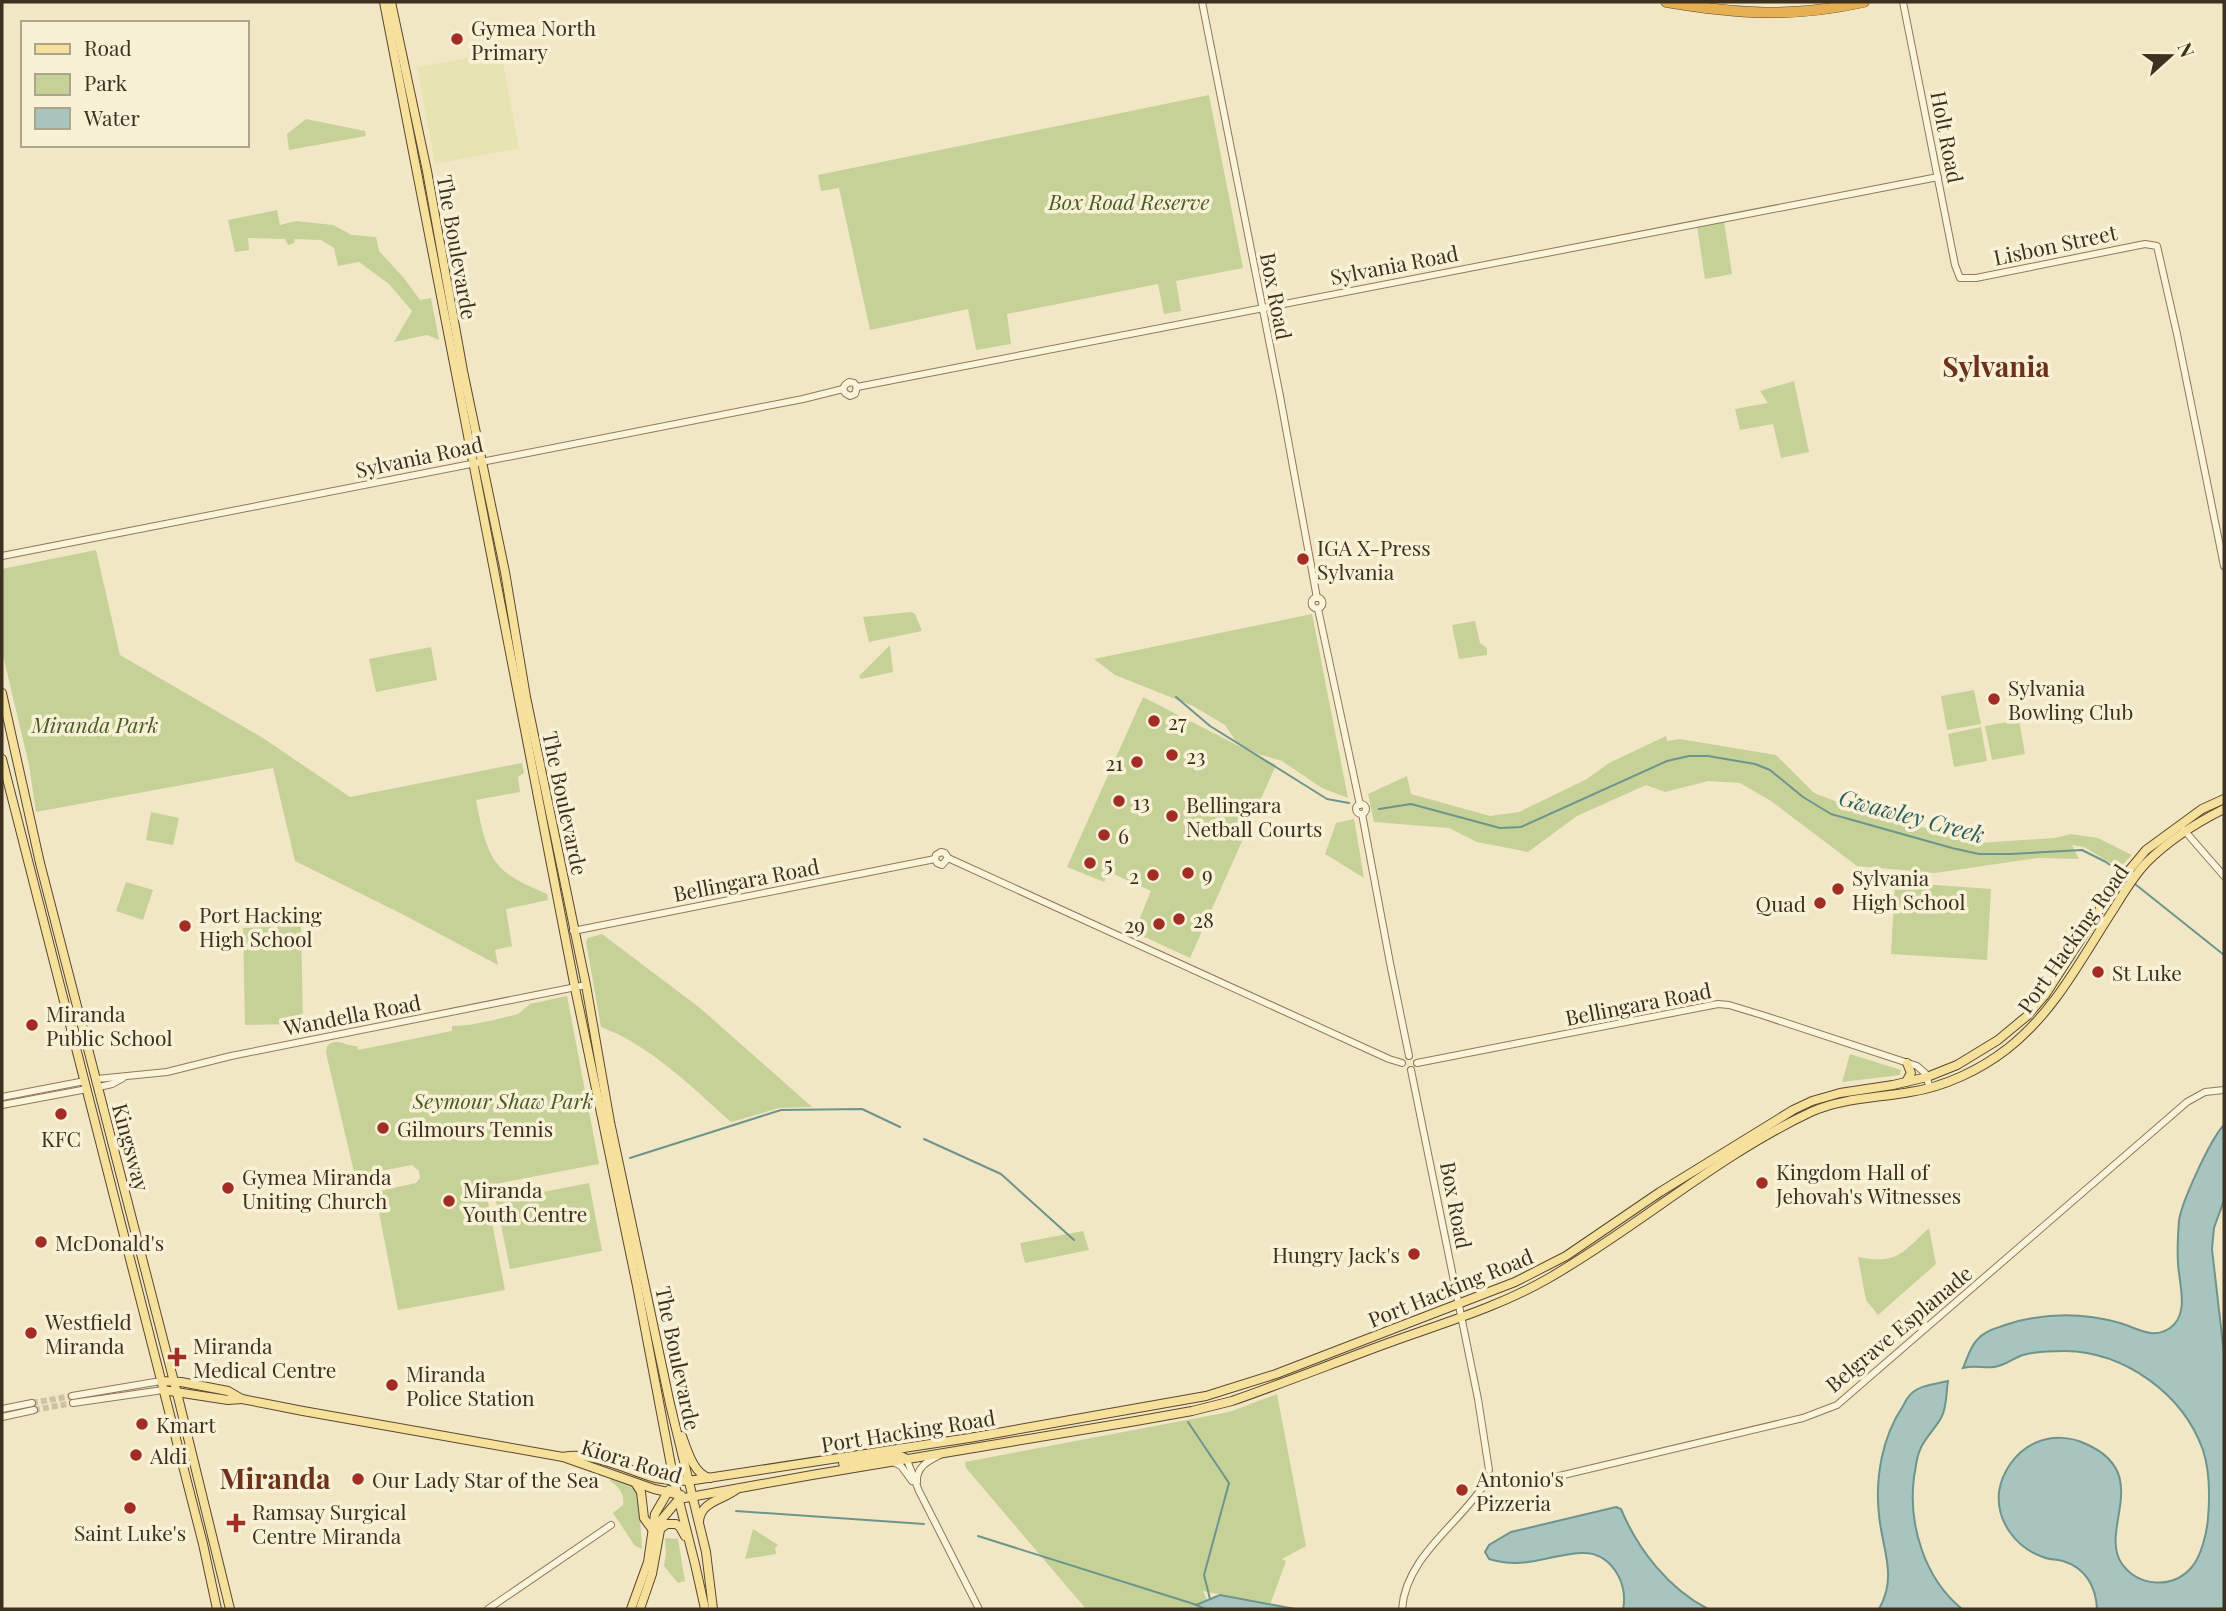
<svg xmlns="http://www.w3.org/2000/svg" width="2226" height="1611" font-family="'Playfair Display',serif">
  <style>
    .farmland { fill: #e8e3b2 }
    .green { fill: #c6d198 }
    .water { fill: #a7c5be; stroke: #6d948d; stroke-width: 2 }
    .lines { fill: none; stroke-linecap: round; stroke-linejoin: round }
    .stream { stroke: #6d948d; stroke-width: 2 }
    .minor-tunnel { stroke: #cdc2a4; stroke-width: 6; stroke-dasharray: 6 3; stroke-linecap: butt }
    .minor-casing { stroke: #8e795a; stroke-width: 8 }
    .major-casing { stroke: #5c472e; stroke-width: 10 }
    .highway-casing { stroke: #5c472e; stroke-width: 11 }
    .minor { stroke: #fbf4da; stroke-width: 6 }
    .major { stroke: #f6e19c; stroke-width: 8 }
    .highway { stroke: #e5af52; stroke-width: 10 }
    .poi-dot { fill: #a22d25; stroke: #f8f1d6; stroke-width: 2.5 }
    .labels { text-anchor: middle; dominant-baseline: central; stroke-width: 7; stroke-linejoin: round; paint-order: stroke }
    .poi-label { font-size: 21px; fill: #3d301e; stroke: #f8f1d6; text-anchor: start }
    .street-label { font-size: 21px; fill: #3d301e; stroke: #f8f1d6 }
    .park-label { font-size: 21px; font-style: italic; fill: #495b24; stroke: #f8f1d6 }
    .water-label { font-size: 23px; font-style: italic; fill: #2d5e5e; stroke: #f8f1d6 }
    .district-label { font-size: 28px; font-weight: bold; fill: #6d321b; stroke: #f8f1d6 }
  </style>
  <rect width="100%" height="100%" fill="#f1e7c5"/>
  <polygon class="farmland" points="501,52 519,148 435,164 417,67"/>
  <g class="green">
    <polygon points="1209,95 1243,268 1176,281 1181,311 1164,314 1158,284 1007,314 1011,344 976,350 968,309 870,330 839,188 821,191 818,175"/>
    <polygon points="306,119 365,131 366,136 289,150 287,134"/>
    <polygon points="277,210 280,225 296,221 333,225 352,235 376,237 379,251 403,277 420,300 431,298 439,340 427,335 394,342 412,311 389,284 359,262 338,266 334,248 321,240 295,239 294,243 288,245 285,239 248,238 249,250 235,252 228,220"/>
    <polygon points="1724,221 1732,274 1705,279 1697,226"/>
    <polygon points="1794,381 1809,452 1781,458 1773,424 1740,430 1735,409 1768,403 1760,391"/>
    <path d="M96,550L120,655L263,738L350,797L522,763L524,773L518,777L520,792L476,800C480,821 485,851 500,867C512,880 532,887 547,894L548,900L506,909L512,946L495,950L498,965L404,915L295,861L273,768L36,812L29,765L2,651V569Z"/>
    <polygon points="911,612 915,614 922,631 869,642 863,617"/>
    <polygon points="1312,614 1348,798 1322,788 1282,761 1258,754 1237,743 1225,725 1193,706 1115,675 1094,659"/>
    <polygon points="1475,621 1480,643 1487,648 1487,655 1459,659 1452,625"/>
    <polygon points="890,645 893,672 861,679 859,676"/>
    <polygon points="431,647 437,680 376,692 369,659"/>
    <polygon points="1974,690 1981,724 1947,730 1941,696"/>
    <polygon points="1143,697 1276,765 1190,958 1134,932 1151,891 1109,872 1104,882 1067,867"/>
    <polygon points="2019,720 2025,754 1992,760 1985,726"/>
    <polygon points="1981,727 1987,761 1954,767 1948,734"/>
    <polygon points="1666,736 1667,741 1680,739 1776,755 1814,793 1869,814 1962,837 1978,843 2055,838 2071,834 2098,838 2132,855 2119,868 2084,847 2072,845 2079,859 2038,858 1935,873 1857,866 1771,801 1740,783 1708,781 1665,792 1646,785 1577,816 1528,852 1477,842 1449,828 1374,822 1368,794 1407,776 1411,794 1490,816 1519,812 1587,779 1609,763"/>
    <polygon points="151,812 179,818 173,845 146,840"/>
    <polygon points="1354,819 1364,878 1325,854 1336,823"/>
    <polygon points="126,882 153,890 143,920 116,911"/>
    <polygon points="1895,882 1991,889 1987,960 1891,954"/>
    <polygon points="301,926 303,1024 245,1025 243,928"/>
    <path d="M602,934L700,1008L812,1107L779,1108L731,1122C693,1088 650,1045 601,1027L586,942L588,938Z"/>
    <path d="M567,996L599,1164L485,1186L505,1290L398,1310L375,1192L416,1183L420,1178L419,1171L412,1165L355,1176L326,1053L327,1046C338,1036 345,1047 357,1046L358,1050L452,1031V1026L469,1025L494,1020L518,1014L530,1004Z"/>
    <polygon points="1850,1054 1901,1070 1900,1075 1842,1082"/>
    <polygon points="589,1183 602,1251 510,1269 496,1201"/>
    <path d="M1929,1228L1936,1264L1878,1315L1866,1300L1858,1257C1898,1265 1903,1252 1929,1228Z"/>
    <polygon points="1083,1231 1089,1250 1025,1263 1020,1243"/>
    <polygon points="1277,1394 1306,1546 1282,1559 1286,1561 1270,1605 1203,1591 1211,1609 1086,1609 966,1468 965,1462 1229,1412"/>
    <path d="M612,1478L634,1486L639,1498L642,1549L635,1546L613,1513L623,1505C625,1494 619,1487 610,1481Z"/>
    <polygon points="753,1529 778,1545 775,1548 776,1554 745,1559"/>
    <polygon points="665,1538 678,1539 685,1581 678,1583 664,1566 666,1554"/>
  </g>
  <g class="water">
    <path d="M2224,1125V1200L2214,1228L2212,1249L2224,1354V1609H2097C2096,1587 2086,1568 2063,1561C2057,1559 2049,1560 2043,1557C2016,1548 1996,1521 1999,1492C2002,1471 2016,1452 2035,1443C2051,1436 2070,1436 2086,1444C2154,1474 2098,1530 2122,1564C2139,1587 2172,1589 2191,1568C2201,1557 2207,1533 2208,1518C2210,1496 2210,1472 2203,1450C2183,1394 2125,1352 2065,1351C2052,1351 2036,1351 2023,1355C2013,1358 2005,1366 1994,1367C1983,1368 1973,1365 1963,1368C1967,1359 1970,1347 1977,1340C1984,1331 1995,1329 2005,1325C2042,1313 2082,1312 2120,1323C2137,1328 2153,1340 2170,1328C2190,1314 2179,1284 2178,1263C2177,1249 2178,1234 2179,1221C2181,1203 2211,1138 2224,1125Z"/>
    <path d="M1948,1381C1946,1393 1947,1408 1941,1418C1935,1429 1924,1439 1920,1450C1916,1458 1916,1468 1914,1477C1908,1524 1924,1578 1962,1609H1879C1898,1576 1882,1549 1879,1515C1875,1478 1882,1437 1903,1406C1905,1402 1908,1396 1912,1393C1921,1385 1936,1384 1948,1381Z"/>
    <path d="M1616,1507L1621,1509C1638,1550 1669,1589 1708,1609H1623C1629,1583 1610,1551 1581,1553C1546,1555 1526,1570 1489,1559L1485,1552L1489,1545L1511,1532Z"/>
    <polygon points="1220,1595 1295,1609 1205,1609 1196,1605"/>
  </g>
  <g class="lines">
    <g class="stream">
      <polyline points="1176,697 1210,726 1327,799 1349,803"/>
      <polyline points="1379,809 1411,804 1500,828 1521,827 1667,761 1689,756 1708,756 1755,764 1770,770 1803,797 1831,814 1952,848 1979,854 2010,854 2082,850 2106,862 2122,874"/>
      <polyline points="2135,884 2224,955"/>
      <polyline points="924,1139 1001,1174 1074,1240"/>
      <polyline points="630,1158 781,1110 862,1109 900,1127"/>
      <polyline points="1188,1422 1229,1483 1204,1575 1210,1599"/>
      <polyline points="736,1511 924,1524"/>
      <polyline points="978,1536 1197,1605"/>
    </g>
    <g class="minor-tunnel">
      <polyline points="32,1403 72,1396"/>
      <polyline points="34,1410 73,1403"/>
    </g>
    <defs>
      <g id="minor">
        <polyline points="1202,2 1280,396 1317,598"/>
        <polyline points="1903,2 1955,265 1960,278 1976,278 2145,244 2157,246 2177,334 2224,566"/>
        <polyline points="857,387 1938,177"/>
        <polyline points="843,389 845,393 850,396 855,394 857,387"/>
        <polyline points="843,389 845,385 849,382 854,383 857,387"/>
        <polyline points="2,556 803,399 843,389"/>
        <circle cx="1317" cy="603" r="5.5"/>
        <polyline points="1318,609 1360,805"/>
        <circle cx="1361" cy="809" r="5"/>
        <polyline points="1362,814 1390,963 1409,1056"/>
        <polyline points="2184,830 2224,876"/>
        <polyline points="948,858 1389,1059 1402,1063"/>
        <polyline points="935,859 936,855 941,852 945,853 948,858"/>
        <polyline points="935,859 937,863 942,865 948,858"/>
        <polyline points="573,931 935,859"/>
        <polyline points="1417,1063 1718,1004 1729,1005 1762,1015 1917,1066 1925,1073 1930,1088"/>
        <polyline points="1411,1070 1478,1399 1489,1470"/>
        <polyline points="97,1079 167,1072 231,1056 586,985"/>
        <polyline points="99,1087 112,1084 123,1078"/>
        <polyline points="2,1097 85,1081"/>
        <polyline points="2,1105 87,1089"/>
        <polyline points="72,1396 161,1381"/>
        <polyline points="73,1403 163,1390"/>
        <polyline points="2,1409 32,1403"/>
        <polyline points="2,1417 34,1410"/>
        <polyline points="907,1460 919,1491 979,1609"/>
        <polyline points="893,1462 901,1466 912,1481"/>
        <polyline points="1495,1479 1520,1483 1534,1482 1803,1418 1837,1405 2187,1102 2205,1092 2224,1090"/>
        <path d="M917,1482C916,1468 927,1461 940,1455"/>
        <polyline points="488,1609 611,1525"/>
        <path d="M1402,1609C1406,1556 1459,1525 1486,1482"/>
      </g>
      <g id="major">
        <polyline points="384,2 575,988 637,1286 674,1481 695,1564 705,1609"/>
        <polyline points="391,2 427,171 463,371 505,572 526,697 586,985 610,1122 670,1404 706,1552 713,1609"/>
        <polyline points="2,693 40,863 179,1401 230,1609"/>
        <polyline points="2,759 203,1544 217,1609"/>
        <polyline points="1906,1082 1911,1073 1907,1063"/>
        <polyline points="161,1381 181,1382 228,1391 242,1399 303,1411 563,1457 654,1489 681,1495"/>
        <polyline points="163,1390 228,1400 242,1399"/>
        <path d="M682,1436C687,1450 694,1475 710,1478"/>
        <path d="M563,1457C592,1451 627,1470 655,1478C666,1480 677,1481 688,1481L969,1438L1206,1396L1276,1374L1515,1282L1566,1256L1660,1192L1793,1110L1812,1101L1840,1093L1893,1085L1927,1077L1957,1065L1998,1040L2027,1016L2045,995L2111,892L2146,850L2202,809L2224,799"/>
        <polyline points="843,1463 901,1456 905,1458"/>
        <polyline points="636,1484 641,1492 644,1518 652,1529"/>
        <path d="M699,1522C700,1501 724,1500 737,1489"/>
        <polyline points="660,1529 667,1524 676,1524 680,1527 685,1536"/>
        <polyline points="631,1609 648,1562 655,1514 669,1490"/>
        <path d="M640,1609L652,1574L662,1519L679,1499L812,1475L1136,1421L1192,1411L1232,1401C1284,1383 1336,1362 1388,1343C1443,1323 1499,1307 1549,1278C1638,1227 1717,1156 1811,1112C1842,1098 1877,1098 1910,1092C1944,1087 1980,1070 2007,1049C2055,1012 2082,957 2115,907C2124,892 2134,876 2146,863C2168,841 2196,823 2224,809"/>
      </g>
      <path id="highway" d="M1666,2C1738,14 1792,18 1864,2"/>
    </defs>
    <use href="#minor" class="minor-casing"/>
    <use href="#major" class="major-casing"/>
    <use href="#highway" class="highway-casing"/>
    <use href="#minor" class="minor"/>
    <use href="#major" class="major"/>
    <use href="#highway" class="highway"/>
  </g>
  <g class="poi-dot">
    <circle cx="457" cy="39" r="7"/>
    <circle cx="1303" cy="559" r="7"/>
    <circle cx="1994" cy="699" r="7"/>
    <circle cx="1154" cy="721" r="7"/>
    <circle cx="1172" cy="755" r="7"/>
    <circle cx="1137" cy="762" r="7"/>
    <circle cx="1119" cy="801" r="7"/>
    <circle cx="1172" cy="816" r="7"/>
    <circle cx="1104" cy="835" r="7"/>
    <circle cx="1090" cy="863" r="7"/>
    <circle cx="1188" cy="873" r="7"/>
    <circle cx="1153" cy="875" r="7"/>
    <circle cx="1838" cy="889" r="7"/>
    <circle cx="1820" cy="903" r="7"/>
    <circle cx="1179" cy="919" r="7"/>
    <circle cx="1159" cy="924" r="7"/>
    <circle cx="185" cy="926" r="7"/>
    <circle cx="2098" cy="972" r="7"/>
    <circle cx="32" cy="1025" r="7"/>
    <circle cx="61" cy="1114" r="7"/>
    <circle cx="383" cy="1128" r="7"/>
    <circle cx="1762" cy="1183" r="7"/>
    <circle cx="228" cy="1188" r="7"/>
    <circle cx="449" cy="1201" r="7"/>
    <circle cx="41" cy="1242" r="7"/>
    <circle cx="1414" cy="1254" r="7"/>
    <circle cx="31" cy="1333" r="7"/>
    <path d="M173.5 1346.5h7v7h7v7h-7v7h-7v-7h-7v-7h7z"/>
    <circle cx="392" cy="1385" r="7"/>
    <circle cx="142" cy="1424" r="7"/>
    <circle cx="136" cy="1455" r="7"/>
    <circle cx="358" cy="1479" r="7"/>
    <circle cx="1462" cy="1490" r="7"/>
    <circle cx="130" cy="1508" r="7"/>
    <path d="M232.5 1512.5h7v7h7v7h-7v7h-7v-7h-7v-7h7z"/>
  </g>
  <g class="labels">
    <g class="poi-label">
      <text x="471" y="27">Gymea North<tspan x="471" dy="24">Primary</tspan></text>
      <text x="1317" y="547">IGA X-Press<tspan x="1317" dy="24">Sylvania</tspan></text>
      <text x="2008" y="687">Sylvania<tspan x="2008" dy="24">Bowling Club</tspan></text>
      <text x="1168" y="721">27</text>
      <text x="1186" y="755">23</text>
      <text x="1123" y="762" text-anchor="end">21</text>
      <text x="1133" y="801">13</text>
      <text x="1186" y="804">Bellingara<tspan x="1186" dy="24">Netball Courts</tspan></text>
      <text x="1118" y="835">6</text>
      <text x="1104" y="863">5</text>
      <text x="1202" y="873">9</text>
      <text x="1139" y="875" text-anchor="end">2</text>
      <text x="1852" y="877">Sylvania<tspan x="1852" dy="24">High School</tspan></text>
      <text x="1806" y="903" text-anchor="end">Quad</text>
      <text x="199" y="914">Port Hacking<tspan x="199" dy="24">High School</tspan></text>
      <text x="1193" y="919">28</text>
      <text x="1145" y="924" text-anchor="end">29</text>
      <text x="2112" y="972">St Luke</text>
      <text x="46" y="1013">Miranda<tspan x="46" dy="24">Public School</tspan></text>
      <text x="397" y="1128">Gilmours Tennis</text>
      <text x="61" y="1138" text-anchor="middle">KFC</text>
      <text x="1776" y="1171">Kingdom Hall of<tspan x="1776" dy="24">Jehovah's Witnesses</tspan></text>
      <text x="242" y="1176">Gymea Miranda<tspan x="242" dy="24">Uniting Church</tspan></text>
      <text x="463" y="1189">Miranda<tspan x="463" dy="24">Youth Centre</tspan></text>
      <text x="55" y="1242">McDonald's</text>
      <text x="1400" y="1254" text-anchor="end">Hungry Jack's</text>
      <text x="45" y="1321">Westfield<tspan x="45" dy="24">Miranda</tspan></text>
      <text x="193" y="1345">Miranda<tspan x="193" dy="24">Medical Centre</tspan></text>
      <text x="406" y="1373">Miranda<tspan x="406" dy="24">Police Station</tspan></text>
      <text x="156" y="1424">Kmart</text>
      <text x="150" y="1455">Aldi</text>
      <text x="1476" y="1478">Antonio's<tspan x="1476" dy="24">Pizzeria</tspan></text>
      <text x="372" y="1479">Our Lady Star of the Sea</text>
      <text x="252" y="1511">Ramsay Surgical<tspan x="252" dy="24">Centre Miranda</tspan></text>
      <text x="130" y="1532" text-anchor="middle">Saint Luke's</text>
    </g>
    <g class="street-label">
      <text transform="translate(1948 137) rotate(79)">Holt Road</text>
      <text transform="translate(2055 244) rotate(-12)">Lisbon Street</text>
      <text transform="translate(458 247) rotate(80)">The Boulevarde</text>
      <text transform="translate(1394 264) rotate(-11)">Sylvania Road</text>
      <text transform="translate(1277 296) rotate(79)">Box Road</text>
      <text transform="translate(419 456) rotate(-12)">Sylvania Road</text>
      <text transform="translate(566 803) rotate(78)">The Boulevarde</text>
      <text transform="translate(746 879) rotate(-11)">Bellingara Road</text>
      <text transform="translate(2072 938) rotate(-55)">Port Hacking Road</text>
      <text transform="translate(1638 1003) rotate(-11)">Bellingara Road</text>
      <text transform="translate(352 1014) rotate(-11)">Wandella Road</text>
      <text transform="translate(132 1147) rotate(75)">Kingsway</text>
      <text transform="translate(1457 1205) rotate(79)">Box Road</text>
      <text transform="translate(1450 1287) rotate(-22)">Port Hacking Road</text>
      <text transform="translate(1898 1328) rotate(-40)">Belgrave Esplanade</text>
      <text transform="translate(679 1358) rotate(78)">The Boulevarde</text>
      <text transform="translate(908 1430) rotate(-9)">Port Hacking Road</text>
      <text transform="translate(632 1460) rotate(17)">Kiora Road</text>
    </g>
    <g class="park-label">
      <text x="1129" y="201">Box Road Reserve</text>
      <text x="95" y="724">Miranda Park</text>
      <text x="503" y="1100">Seymour Shaw Park</text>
    </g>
    <g class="water-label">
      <text transform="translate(1912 815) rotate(15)">Gwawley Creek</text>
    </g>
    <g class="district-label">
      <text x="1996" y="365">Sylvania</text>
      <text x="275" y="1477">Miranda</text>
    </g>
  </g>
  <rect width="2226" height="1611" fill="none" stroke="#3d301e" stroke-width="7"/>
  <rect x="21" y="21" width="228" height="126" fill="#f8f1d6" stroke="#ada48c" stroke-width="2"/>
  <rect x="35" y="44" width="35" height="10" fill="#f6e19c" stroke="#ada48c" stroke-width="2"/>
  <text x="84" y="56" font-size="21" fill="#3d301e">Road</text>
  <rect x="35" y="74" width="35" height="21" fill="#c6d198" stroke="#ada48c" stroke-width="2"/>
  <text x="84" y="91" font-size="21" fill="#3d301e">Park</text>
  <rect x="35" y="108" width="35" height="21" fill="#a7c5be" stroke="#ada48c" stroke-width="2"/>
  <text x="84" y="126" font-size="21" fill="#3d301e">Water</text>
  <g transform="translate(2170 56) rotate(69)" stroke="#f8f1d6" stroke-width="5" paint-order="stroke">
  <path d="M0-5L12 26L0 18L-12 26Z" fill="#3d301e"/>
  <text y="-10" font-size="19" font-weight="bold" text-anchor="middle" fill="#3d301e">N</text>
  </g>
</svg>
